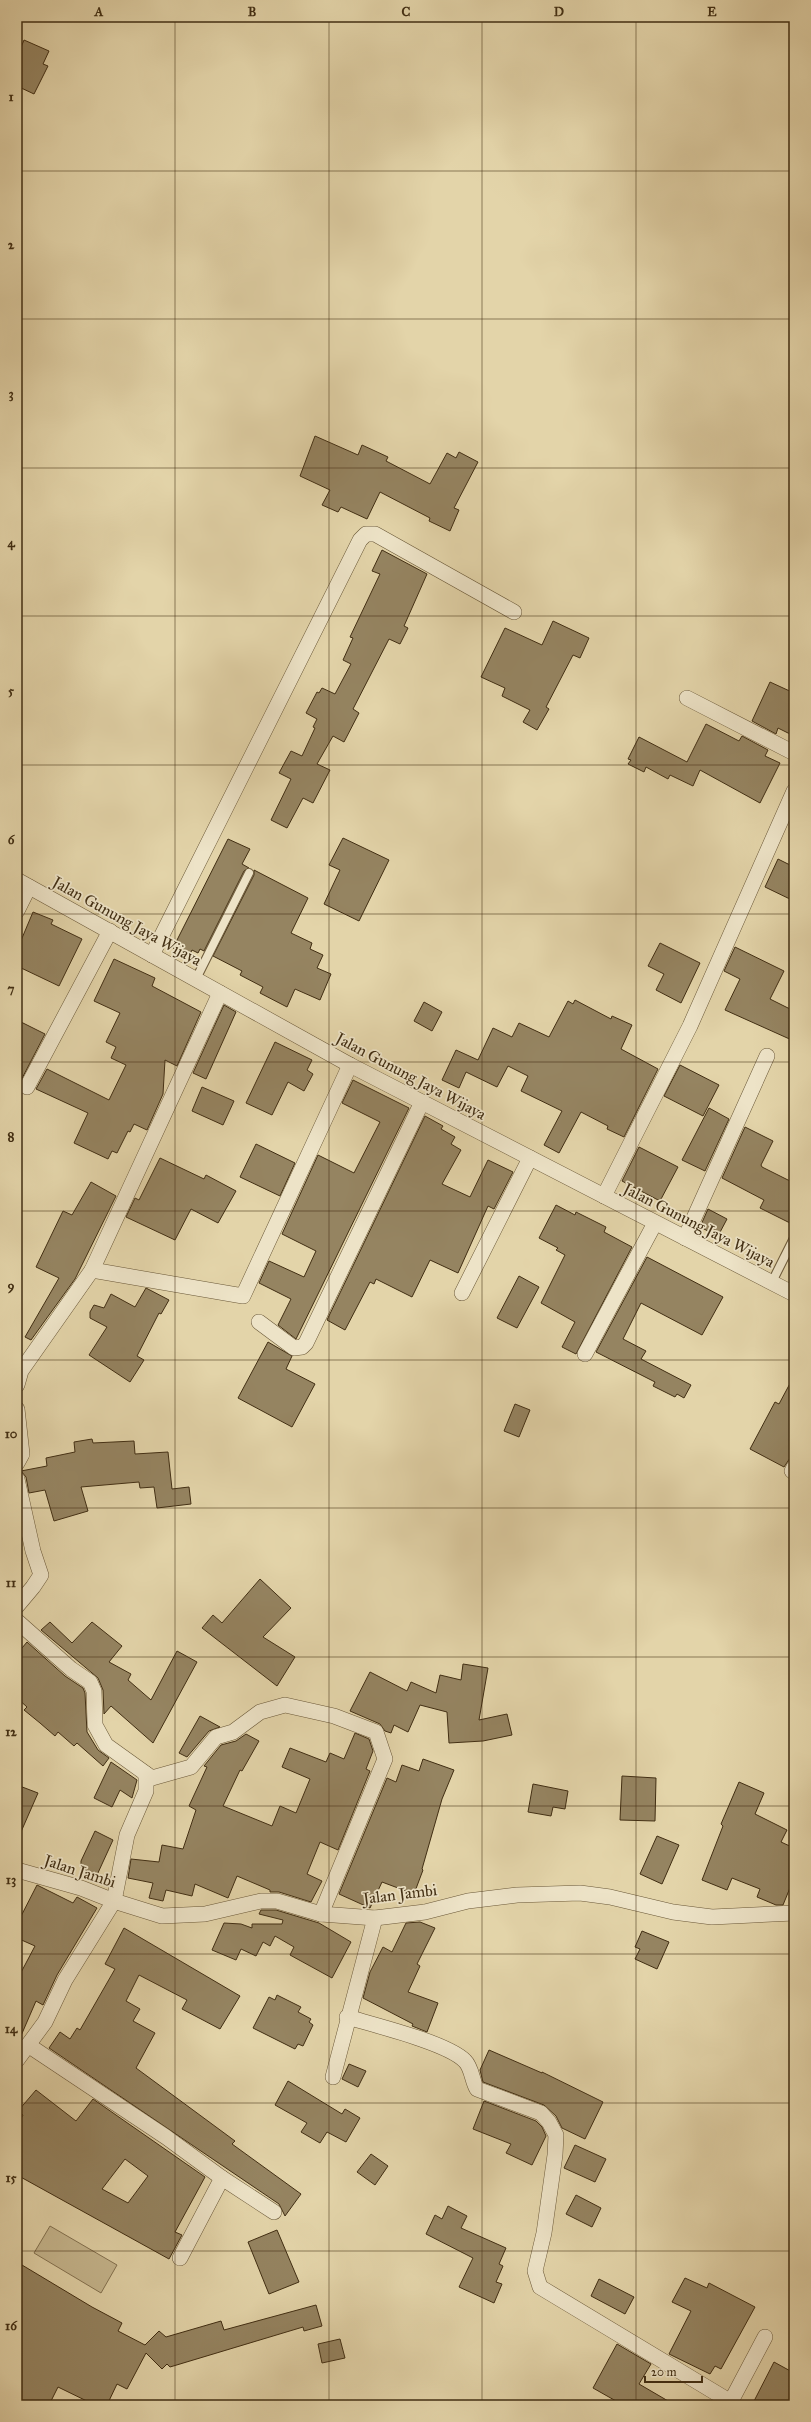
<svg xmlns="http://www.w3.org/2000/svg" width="811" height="2422" font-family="'IM FELL Great Primer',serif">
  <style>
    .green { fill: #c7b890; stroke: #847352 }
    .building { fill: #958461; stroke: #412e13; fill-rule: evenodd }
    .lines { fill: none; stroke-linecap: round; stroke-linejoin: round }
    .service-casing { stroke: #6a5838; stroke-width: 10 }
    .minor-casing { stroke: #6a5838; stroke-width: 16 }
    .service { stroke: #ede3c7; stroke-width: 8 }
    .minor { stroke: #ede3c7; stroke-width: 15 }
    .grid { fill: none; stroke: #412e13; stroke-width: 1; stroke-opacity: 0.55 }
    .labels { text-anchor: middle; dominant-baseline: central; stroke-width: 3.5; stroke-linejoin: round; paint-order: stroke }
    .street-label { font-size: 16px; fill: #412e13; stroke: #ede3c7 }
    .neatline { fill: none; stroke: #412e13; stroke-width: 1.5 }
    .grid-label { font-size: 13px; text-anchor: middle; font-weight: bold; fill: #412e13 }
  </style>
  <rect width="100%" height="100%" fill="#e3d4a9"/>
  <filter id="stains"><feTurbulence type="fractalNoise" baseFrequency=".005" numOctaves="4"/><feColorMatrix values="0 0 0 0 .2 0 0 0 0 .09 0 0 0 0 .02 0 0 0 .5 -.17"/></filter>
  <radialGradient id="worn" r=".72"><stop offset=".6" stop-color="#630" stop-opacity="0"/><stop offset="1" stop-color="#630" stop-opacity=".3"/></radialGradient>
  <polygon class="green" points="50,2226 117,2265 101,2293 34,2253"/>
  <g class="building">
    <polygon points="24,40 49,51 43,64 48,66 34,94 17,86 17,57"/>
    <polygon points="315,436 358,455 362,445 388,457 386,461 430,484 447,453 456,458 459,452 478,462 454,508 459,510 450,531 429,521 430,518 380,492 367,519 341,507 338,512 322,505 330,490 300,476"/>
    <polygon points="382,550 427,574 404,626 408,628 400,644 389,639 353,709 359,713 344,742 333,736 317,764 330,770 313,803 303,798 287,828 271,820 291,779 279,773 291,751 302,756 315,728 313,727 317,719 306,713 317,692 319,693 322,688 335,694 351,664 343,660 353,638 350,637 380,574 372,571"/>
    <polygon points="553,621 589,638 580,658 573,655 546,707 549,709 537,730 523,722 530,710 502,696 505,688 481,677 505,628 542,645"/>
    <polygon points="770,682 794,693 794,736 778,728 776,734 752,721"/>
    <polygon points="706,724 739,741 742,736 768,750 765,756 780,763 760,803 700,770 693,786 670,775 668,779 646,767 644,772 628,764 631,760 628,759 639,737 687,762"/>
    <polygon points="343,838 389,860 359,921 324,904 340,870 329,865"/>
    <polygon points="228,839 250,849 242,864 249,868 244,871 204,951 200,949 198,953 192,950 189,956 173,948"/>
    <polygon points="778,859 794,867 794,901 765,887"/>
    <polygon points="254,870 308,898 291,933 312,943 310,949 323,955 317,968 331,974 320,1000 295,989 287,1007 260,993 263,987 240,975 242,971 213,956 254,875"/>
    <polygon points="33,912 53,920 51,924 82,939 59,986 17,966 17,950"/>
    <polygon points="660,943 700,963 681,1003 656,990 664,974 648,966"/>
    <polygon points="735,947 784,971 770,999 794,1011 794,1041 725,1010 740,979 724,971"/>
    <polygon points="114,959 155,978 152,986 201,1012 177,1066 165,1060 163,1094 147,1130 134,1124 130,1132 128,1131 117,1153 112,1151 108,1159 74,1143 88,1113 36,1089 47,1069 109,1100 126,1065 111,1058 116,1047 106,1042 120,1013 94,1001"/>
    <polygon points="575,1000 611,1019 612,1016 632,1025 621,1049 658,1069 624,1137 607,1129 608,1126 581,1112 559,1153 544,1145 562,1111 521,1091 528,1076 508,1066 497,1087 466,1072 459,1088 442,1080 456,1050 478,1060 493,1028 512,1037 519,1023 549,1037 568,1001 573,1004"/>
    <polygon points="424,1002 442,1012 432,1031 414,1021"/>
    <polygon points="224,1005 236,1012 206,1079 193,1073"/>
    <polygon points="17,1020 45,1034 17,1088"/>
    <polygon points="275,1042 312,1060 307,1070 313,1074 304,1091 288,1082 272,1115 246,1103"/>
    <polygon points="680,1065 719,1085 703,1116 664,1096"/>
    <polygon points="353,1080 409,1108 296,1339 278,1325 291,1299 259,1283 269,1261 304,1277 316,1251 282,1234 318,1155 354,1173 380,1122 342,1103"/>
    <polygon points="202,1087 234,1101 223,1125 192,1111"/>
    <polygon points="709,1108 729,1119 705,1171 682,1160"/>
    <polygon points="425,1116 443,1126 441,1129 455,1137 451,1144 461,1150 442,1184 470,1197 488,1160 513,1172 494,1209 488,1206 458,1273 430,1260 412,1297 376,1279 374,1284 370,1282 345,1330 327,1320"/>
    <polygon points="745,1127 773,1141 761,1165 762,1167 794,1183 794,1225 760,1208 764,1200 722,1178"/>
    <polygon points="256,1144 295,1163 280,1196 240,1177"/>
    <polygon points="639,1147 678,1167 660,1201 622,1181"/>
    <polygon points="160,1158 204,1179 206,1175 236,1191 218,1223 191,1209 175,1240 126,1217 135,1198 139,1200"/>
    <polygon points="91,1182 116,1196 75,1279 31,1340 25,1337 59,1278 36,1267 63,1211 72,1215"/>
    <polygon points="556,1205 575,1215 576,1212 606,1227 604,1232 632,1247 576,1354 562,1347 575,1322 541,1303 565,1255 556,1250 558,1248 539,1238"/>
    <polygon points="708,1209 727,1219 718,1236 700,1227"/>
    <polygon points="647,1257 723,1297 702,1335 641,1303 623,1339 646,1351 641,1359 691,1385 684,1398 677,1394 675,1397 653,1386 655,1382 596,1352"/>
    <polygon points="519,1276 539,1287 517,1328 497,1318"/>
    <polygon points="146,1288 169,1300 161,1314 159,1313 137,1356 144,1360 130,1382 89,1355 107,1327 90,1318 90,1312 94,1305 104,1308 111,1294 135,1307"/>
    <polygon points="268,1342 292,1356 286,1369 315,1384 292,1427 238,1398"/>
    <polygon points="794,1376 794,1452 784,1467 750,1449 775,1402 779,1404"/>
    <polygon points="515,1404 530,1410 519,1437 504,1431"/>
    <polygon points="92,1439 93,1443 134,1441 135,1454 168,1452 172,1489 189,1487 191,1504 157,1508 154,1487 140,1488 139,1482 81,1487 88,1511 54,1521 45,1490 29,1493 26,1477 21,1471 47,1466 46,1458 75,1452 74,1442"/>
    <polygon points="260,1579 291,1608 263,1637 295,1657 277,1686 202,1628 213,1615 222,1623"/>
    <polygon points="50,1622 72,1643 92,1622 122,1646 109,1662 131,1674 128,1680 151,1700 177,1651 197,1662 153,1743 111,1706 104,1714 103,1690 98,1678 41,1630"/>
    <polygon points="27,1642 65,1676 83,1688 85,1693 87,1732 98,1750 109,1758 103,1766 77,1743 74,1746 58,1732 55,1736 40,1723 24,1710 27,1707 17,1698 17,1654"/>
    <polygon points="463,1664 488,1668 479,1720 507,1714 512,1735 483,1741 449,1743 447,1712 420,1705 408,1732 394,1725 391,1733 385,1731 380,1724 350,1711 370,1672 407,1691 411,1682 436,1693 440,1675 461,1680"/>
    <polygon points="200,1716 220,1727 209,1731 187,1757 179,1753"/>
    <polygon points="355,1733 369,1739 373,1751 366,1769 370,1771 338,1850 320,1842 307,1874 322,1881 311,1902 279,1892 270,1892 270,1890 237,1876 228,1898 195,1884 192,1896 166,1890 163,1901 149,1898 153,1883 128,1878 131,1859 159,1862 162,1845 183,1849 196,1810 189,1806 207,1767 204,1766 221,1745 236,1741 246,1734 259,1741 242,1771 240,1770 223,1806 272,1826 280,1806 296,1813 310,1779 282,1767 290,1748 326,1762 330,1753 344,1759"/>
    <polygon points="423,1759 454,1770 442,1799 422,1869 423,1870 414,1894 382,1882 370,1908 339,1894 387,1778 396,1782 402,1765 419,1771"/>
    <polygon points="111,1762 137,1780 132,1798 120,1790 112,1807 94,1798"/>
    <polygon points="622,1776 656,1778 655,1821 620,1820"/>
    <polygon points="739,1782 764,1793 755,1814 787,1830 781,1842 794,1848 794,1878 783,1905 776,1905 757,1897 760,1889 732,1878 727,1890 702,1880 723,1826 721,1824"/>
    <polygon points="533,1784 568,1791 565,1809 553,1807 551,1816 528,1812"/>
    <polygon points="17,1785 38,1793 17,1841"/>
    <polygon points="95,1831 113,1840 97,1875 81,1868 81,1861"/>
    <polygon points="657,1836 679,1845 662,1884 640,1874"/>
    <polygon points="37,1885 73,1903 77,1897 97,1908 57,1975 43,2005 36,2001 17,2045 17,1980 35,1946 17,1938 17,1924"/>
    <polygon points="261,1910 276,1910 319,1923 351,1942 332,1978 290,1955 294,1947 275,1936 270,1946 263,1942 256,1956 241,1949 236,1960 212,1950 224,1923 241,1924 252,1928 252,1924 282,1924 283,1920 259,1914"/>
    <polygon points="420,1922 435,1928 417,1964 420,1966 408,1992 438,2003 427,2032 412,2026 413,2024 363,1998 370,1972 383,1947 392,1952 406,1923"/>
    <polygon points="124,1928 240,1996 220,2029 182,2009 187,2000 139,1975 126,2001 140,2009 133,2021 155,2033 136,2068 235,2141 232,2144 301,2194 285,2216 279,2204 49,2048 60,2032 70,2039 77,2028 80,2030 115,1969 105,1964"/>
    <polygon points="642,1931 669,1942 657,1969 635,1959 640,1949 635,1947"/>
    <polygon points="277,1995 301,2007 298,2012 311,2019 309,2022 313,2025 303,2046 298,2044 295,2049 253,2028 269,1997 275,2000"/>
    <polygon points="489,2050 542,2073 542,2072 603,2102 585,2139 562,2128 556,2116 544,2105 483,2082 480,2070"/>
    <polygon points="349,2064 366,2071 358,2087 342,2079"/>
    <polygon points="288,2081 342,2114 345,2109 360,2118 346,2142 327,2132 320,2143 301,2132 307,2123 275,2105"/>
    <path d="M36,2090L76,2121L93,2099L205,2177L175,2232L182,2235L169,2259L17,2175V2126L23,2115L18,2111ZM125,2159L148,2176L128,2203L102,2189Z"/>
    <polygon points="484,2101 536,2121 542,2127 546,2136 532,2165 506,2153 511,2144 473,2129"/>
    <polygon points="575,2145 606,2159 595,2182 564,2168"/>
    <polygon points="371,2154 388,2166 375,2185 357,2172"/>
    <polygon points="576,2195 601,2208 592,2227 566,2214"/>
    <polygon points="448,2206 467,2216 461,2228 506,2248 499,2264 503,2266 496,2282 502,2284 494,2303 459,2287 473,2258 426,2234 435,2215 442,2219"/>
    <polygon points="277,2230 299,2282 269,2294 248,2242"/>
    <polygon points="17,2262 92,2307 122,2323 118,2331 145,2345 159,2331 166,2337 221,2321 224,2330 316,2305 322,2326 304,2331 303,2327 170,2367 167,2364 162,2369 146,2353 127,2389 117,2384 107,2405 95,2405 58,2387 49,2405 17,2405"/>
    <polygon points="685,2278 707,2288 709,2283 755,2307 721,2369 715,2366 710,2374 669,2354 691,2311 672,2302"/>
    <polygon points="599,2279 634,2297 625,2314 591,2296"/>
    <polygon points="340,2339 345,2358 322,2363 318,2344"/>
    <polygon points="617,2344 651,2364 639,2384 675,2405 623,2405 593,2388"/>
    <polygon points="774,2362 794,2373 794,2405 752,2405"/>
  </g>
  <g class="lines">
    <defs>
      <g id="service">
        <polyline points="196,979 249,873"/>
        <polyline points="772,1282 794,1238"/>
      </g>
      <g id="minor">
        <polyline points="687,698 794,753"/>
        <polyline points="17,880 350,1065 794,1294"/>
        <polyline points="17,911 29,887"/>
        <polyline points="152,955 360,540 366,534 375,534 514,612"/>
        <polyline points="27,1087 110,931"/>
        <polyline points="604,1196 690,1026 794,791"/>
        <polyline points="685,1238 767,1056"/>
        <polyline points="92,1270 243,1296 350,1065"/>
        <polyline points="462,1293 530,1158"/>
        <polyline points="259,1322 294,1348 302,1347 306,1343 422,1102"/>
        <polyline points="585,1354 655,1223"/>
        <polyline points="17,1385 21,1371 92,1270 220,993"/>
        <polyline points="17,1409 22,1454 17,1463"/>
        <polyline points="792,1471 794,1467"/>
        <polyline points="17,1479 33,1551 41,1575 33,1587 17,1606"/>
        <polyline points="17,1621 71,1669 90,1682 94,1691 95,1725 106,1745 152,1778 191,1767 216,1737 233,1732 260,1712 285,1705 334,1716 376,1732 385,1759 321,1914"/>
        <polyline points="17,1870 81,1888 114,1901 162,1916 205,1914 261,1901 277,1901 321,1914 375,1918 425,1912 468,1901 517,1895 580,1893 610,1897 673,1912 712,1917 794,1913"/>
        <path d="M347,2017C374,2025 448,2043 465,2061C472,2068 472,2081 477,2089L541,2113L549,2122L556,2135L555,2155L544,2233L535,2271L540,2287L731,2402"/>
        <polyline points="28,2045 166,2137 222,2178 180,2258"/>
        <polyline points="17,2060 45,2022 65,1980 114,1901 127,1835 146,1791 146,1774"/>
        <polyline points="333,2077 375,1918"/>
        <polyline points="222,2178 274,2212"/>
        <polyline points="729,2405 765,2337"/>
      </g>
    </defs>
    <use href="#service" class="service-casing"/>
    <use href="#minor" class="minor-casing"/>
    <use href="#service" class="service"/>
    <use href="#minor" class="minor"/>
  </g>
  <path class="grid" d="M175,17V2405M329,17V2405M482,17V2405M636,17V2405M17,171H794M17,319H794M17,468H794M17,616H794M17,765H794M17,914H794M17,1062H794M17,1211H794M17,1360H794M17,1508H794M17,1657H794M17,1806H794M17,1954H794M17,2103H794M17,2251H794"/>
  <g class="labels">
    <g class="street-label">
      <text transform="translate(127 921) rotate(29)">Jalan Gunung Jaya Wijaya</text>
      <text transform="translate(411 1076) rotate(28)">Jalan Gunung Jaya Wijaya</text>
      <text transform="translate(699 1225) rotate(27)">Jalan Gunung Jaya Wijaya</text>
      <text transform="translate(80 1871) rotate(18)">Jalan Jambi</text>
      <text transform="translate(400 1894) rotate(-7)">Jalan Jambi</text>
    </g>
  </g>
  <rect width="811" height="2422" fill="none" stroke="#e3d4a9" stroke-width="44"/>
  <path d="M645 2376v6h57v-6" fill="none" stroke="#412e13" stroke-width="2"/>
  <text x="651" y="2376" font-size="12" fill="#412e13" stroke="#ede3c7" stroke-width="3" paint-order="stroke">20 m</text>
  <rect x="22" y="22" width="767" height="2378" class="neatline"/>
  <g class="grid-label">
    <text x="99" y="16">A</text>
    <text x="252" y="16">B</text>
    <text x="406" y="16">C</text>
    <text x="559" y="16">D</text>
    <text x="712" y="16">E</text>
    <text x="11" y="101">1</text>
    <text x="11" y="249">2</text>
    <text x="11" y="398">3</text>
    <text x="11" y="547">4</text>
    <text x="11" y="695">5</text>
    <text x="11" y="844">6</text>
    <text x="11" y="993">7</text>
    <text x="11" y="1141">8</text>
    <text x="11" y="1290">9</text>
    <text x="11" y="1438">10</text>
    <text x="11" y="1587">11</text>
    <text x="11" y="1736">12</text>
    <text x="11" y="1884">13</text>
    <text x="11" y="2033">14</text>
    <text x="11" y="2182">15</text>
    <text x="11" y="2330">16</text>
  </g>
  <rect width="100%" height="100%" filter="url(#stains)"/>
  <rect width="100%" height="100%" fill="url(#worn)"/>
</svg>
